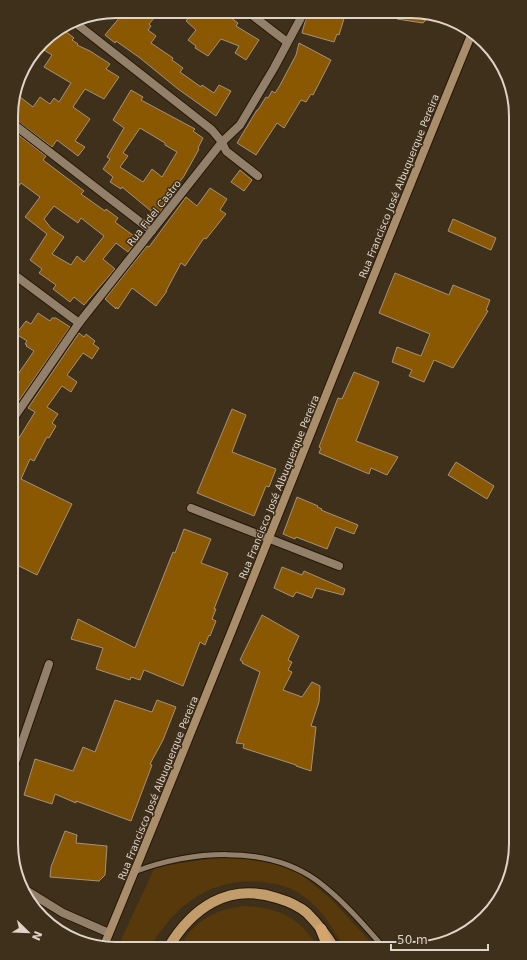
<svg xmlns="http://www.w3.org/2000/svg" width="527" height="960" font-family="'DejaVu Sans',sans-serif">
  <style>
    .green { fill: #58390b }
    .building { fill: #895800; stroke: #a4917b; fill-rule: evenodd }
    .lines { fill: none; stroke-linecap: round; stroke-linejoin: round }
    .service-casing { stroke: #261705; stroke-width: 7 }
    .minor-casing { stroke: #261705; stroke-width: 10 }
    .secondary-casing { stroke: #261705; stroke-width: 10 }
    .primary-casing { stroke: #261705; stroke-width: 12 }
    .trunk-casing { stroke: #261705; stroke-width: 13 }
    .service { stroke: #92806a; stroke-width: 5 }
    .minor { stroke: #92806a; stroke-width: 8 }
    .secondary { stroke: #aa8e6b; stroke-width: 8 }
    .primary { stroke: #c39c6c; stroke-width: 10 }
    .trunk { stroke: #d3a56c; stroke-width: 11 }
    .labels { text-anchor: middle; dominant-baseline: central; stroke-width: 3; stroke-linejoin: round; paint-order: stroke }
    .street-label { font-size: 10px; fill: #ded4c8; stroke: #3f301c }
    .rim { fill: none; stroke: #ded4c8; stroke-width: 2 }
  </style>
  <rect width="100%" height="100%" fill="#3f301c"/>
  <g class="green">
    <path d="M224,858L247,859L276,864L296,870L332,900L377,949H345C332,927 321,907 299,893C288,886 273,883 261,882C210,877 174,906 150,948H119L122,938L155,867L208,859Z"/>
    <path d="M245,906C280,908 301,918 319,949L179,948C195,920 213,910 245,906Z"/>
  </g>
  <g class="building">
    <polygon points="125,11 160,11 149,24 151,26 148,30 156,36 151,43 173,58 172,60 183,68 180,72 201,87 202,85 214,93 219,85 231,91 216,116 178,89 140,58 116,41 115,43 105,35"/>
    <polygon points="194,11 223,12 238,23 236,26 259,40 246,60 235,53 239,46 221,39 208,56 195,48 196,46 188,40 196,30 186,21"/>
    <polygon points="309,12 346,12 339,35 337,34 334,42 302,33 305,22"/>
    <polygon points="397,13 432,13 423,23 397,19"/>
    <polygon points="61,28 74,38 72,40 78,44 77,45 90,51 110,64 106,69 119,77 104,99 85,89 73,107 90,119 75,141 85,147 78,156 57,140 52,147 15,119 12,118 12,103 15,93 33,107 40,97 50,104 54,98 59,102 71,83 44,67 52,55 39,47 47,37"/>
    <polygon points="299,43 331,60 313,95 311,94 306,102 301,100 284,128 277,123 256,155 237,143 257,110 258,110 266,97 268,98 272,91 275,93 279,87 296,55"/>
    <path d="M131,90L143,97L141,100L195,129L193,131L203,138L198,148L199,149L184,176L175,188L177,190L157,216L122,187L121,189L110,182L113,177L103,169L110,159L107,157L124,128L113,120ZM140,128L165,143V145L177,152L162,177L152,169L143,182L120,167L128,156L123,153Z"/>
    <path d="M12,130L46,156L43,160L84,191L81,194L105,211L106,209L118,218L115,222L138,239L128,252L116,243L103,259L115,269L84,305L74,297L70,302L53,289L56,285L39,273L42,269L30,260L47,234L25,217L40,197L21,183L12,196ZM54,206L78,223L81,218L104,236L84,262L77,256L71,265L52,254L64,237L51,228L44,219Z"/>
    <polygon points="240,170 252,180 244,191 231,182"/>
    <polygon points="210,188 227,199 220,210 226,214 206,239 204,238 185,266 181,263 166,291 167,291 156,306 132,288 118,309 116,307 116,309 105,299 147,246 149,247 186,197 197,206"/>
    <polygon points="453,219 496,238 491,250 448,231"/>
    <polygon points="395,273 449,295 453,285 490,300 486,310 488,311 453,368 434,360 424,382 409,376 412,370 392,362 397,347 421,356 430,334 379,313"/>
    <polygon points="38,313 50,321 52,318 56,318 70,327 18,402 12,397 12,383 34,351 26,346 27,345 25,344 27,341 16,334 26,321 31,324"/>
    <polygon points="79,333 84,337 86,334 95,341 93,344 99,348 92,359 83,353 67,375 77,382 71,392 62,386 47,407 58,414 52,423 56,426 49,438 47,437 34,461 30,459 21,479 72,504 37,575 11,562 11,434 19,438 35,412 28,408"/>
    <polygon points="354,372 379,382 356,441 398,457 387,475 371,468 369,474 319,453 321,448 319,447 338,398 342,399"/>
    <polygon points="232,409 246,415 232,452 276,469 269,487 266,486 254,516 197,493"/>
    <polygon points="456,462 494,486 487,499 448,475"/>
    <polygon points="297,497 318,506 317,507 322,509 321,510 358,525 354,534 336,527 327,549 296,537 295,539 283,534"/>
    <polygon points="184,529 211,539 201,563 228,573 214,609 216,609 212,619 216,621 210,636 209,635 205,645 200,642 183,686 144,670 140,680 131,677 130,680 96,669 103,648 71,639 78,619 135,648 173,552 175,553"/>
    <polygon points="282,567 302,575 304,571 345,589 343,595 316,588 312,598 296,592 293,597 274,588"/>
    <polygon points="262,615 299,636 288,660 292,662 288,670 292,672 283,690 302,697 312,682 320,686 319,702 311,726 316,727 311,771 296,766 296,765 243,748 244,744 236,743 260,672 242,663 243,662 240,660"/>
    <polygon points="115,700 152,712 157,700 176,707 163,740 150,764 152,765 131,821 76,801 76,803 55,794 52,804 24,795 35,759 73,771 83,747 95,752"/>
    <polygon points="65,831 77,835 76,843 107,846 105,875 99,881 50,877 51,867"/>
  </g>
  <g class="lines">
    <defs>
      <path id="service" d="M134,872C190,851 265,844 316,880C342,899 364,925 385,949"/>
      <g id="minor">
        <polyline points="248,12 287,42"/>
        <polyline points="73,21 212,130 222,142 226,151 258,176"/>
        <polyline points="12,123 152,231"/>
        <polyline points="12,273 79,323"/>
        <polyline points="11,422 79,323 222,142 240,125 274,68 304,12"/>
        <polyline points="191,508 339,566"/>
        <polyline points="11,774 49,664"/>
        <polyline points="24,889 63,913 109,933"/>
      </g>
      <path id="secondary" d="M103,948C229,644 347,337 472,33"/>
      <path id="primary" d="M168,948C192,908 228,882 277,898C287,901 299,906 307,913C318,924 327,936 335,949"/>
      <polyline id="trunk" points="321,929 329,949"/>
    </defs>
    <use href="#service" class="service-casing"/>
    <use href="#minor" class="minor-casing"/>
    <use href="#secondary" class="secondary-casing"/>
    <use href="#primary" class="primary-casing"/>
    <use href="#trunk" class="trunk-casing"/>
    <use href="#service" class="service"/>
    <use href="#minor" class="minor"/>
    <use href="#secondary" class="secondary"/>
    <use href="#primary" class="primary"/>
    <use href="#trunk" class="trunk"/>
  </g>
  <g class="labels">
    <g class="street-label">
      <text transform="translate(399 186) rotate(-68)">Rua Francisco José Albuquerque Pereira</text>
      <text transform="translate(154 213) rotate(-52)">Rua Fidel Castro</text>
      <text transform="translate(279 487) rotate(-68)">Rua Francisco José Albuquerque Pereira</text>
      <text transform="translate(158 788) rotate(-68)">Rua Francisco José Albuquerque Pereira</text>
    </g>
  </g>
  <path d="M0 0H527V960H0ZM116 18H411A98 98 0 0 1 509 116V844A98 98 0 0 1 411 942H116A98 98 0 0 1 18 844V116A98 98 0 0 1 116 18Z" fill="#3f301c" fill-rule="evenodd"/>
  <path class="rim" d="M116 18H411A98 98 0 0 1 509 116V844A98 98 0 0 1 411 942H116A98 98 0 0 1 18 844V116A98 98 0 0 1 116 18Z"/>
  <g transform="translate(28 932) rotate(113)" stroke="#3f301c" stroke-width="3" paint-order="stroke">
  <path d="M0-3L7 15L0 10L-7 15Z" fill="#ded4c8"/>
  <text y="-6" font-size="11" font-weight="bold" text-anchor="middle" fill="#ded4c8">N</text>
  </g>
  <path d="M391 944v6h97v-6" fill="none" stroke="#ded4c8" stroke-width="2"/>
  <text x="397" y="944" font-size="12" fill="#ded4c8" stroke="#3f301c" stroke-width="3" paint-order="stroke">50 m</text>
</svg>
